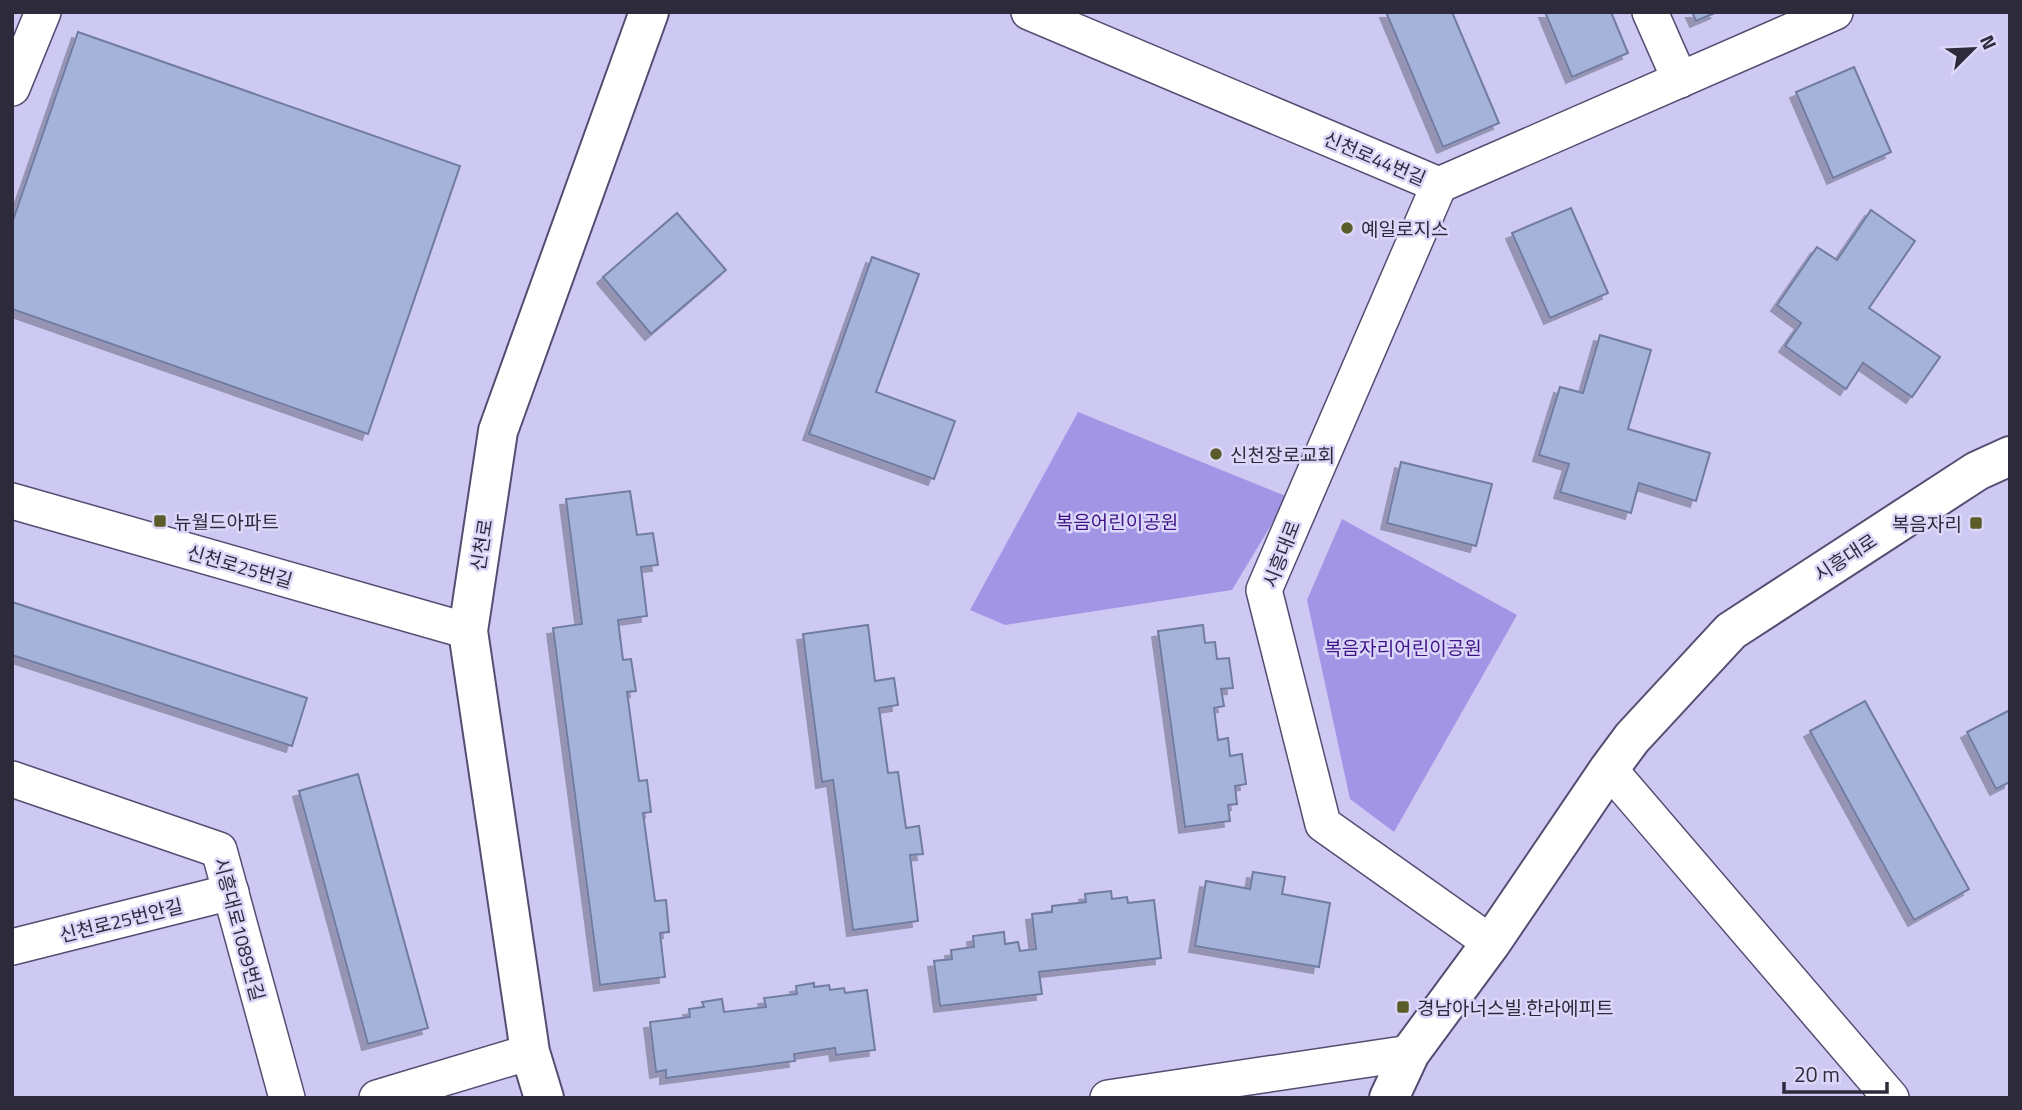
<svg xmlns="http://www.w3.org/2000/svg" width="2022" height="1110" font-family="'Titillium Web','Noto Sans KR',sans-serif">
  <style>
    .green { fill: #a295e5 }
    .building { fill: #a5b2d9; stroke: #707ba0; stroke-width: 2; filter: url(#shadow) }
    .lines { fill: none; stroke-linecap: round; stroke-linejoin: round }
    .street-casing { stroke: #534e71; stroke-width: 38 }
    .secondary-casing { stroke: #534e71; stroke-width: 42 }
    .primary-casing { stroke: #534e71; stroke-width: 42 }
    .street { stroke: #fff; stroke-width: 35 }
    .secondary { stroke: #fff; stroke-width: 38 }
    .primary { stroke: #fff; stroke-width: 38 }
    .poi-dot { fill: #5a5c29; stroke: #dbd7f9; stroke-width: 2.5 }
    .labels { text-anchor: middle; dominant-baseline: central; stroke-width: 5; stroke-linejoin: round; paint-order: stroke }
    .street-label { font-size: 19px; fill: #2d2b3b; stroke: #dbd7f9 }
    .poi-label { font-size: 19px; fill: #2d2b3b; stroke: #dbd7f9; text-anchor: start }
    .park-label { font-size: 19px; fill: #3e1287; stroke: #dbd7f9 }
  </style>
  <defs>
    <filter id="shadow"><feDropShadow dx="-6" dy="6" stdDeviation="0" flood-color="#0004"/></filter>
  </defs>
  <rect width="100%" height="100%" fill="#cec9f3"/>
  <g class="green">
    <polygon points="1078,412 1288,497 1232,590 1005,625 970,610"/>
    <polygon points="1342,519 1517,615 1394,832 1350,799 1307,600"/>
  </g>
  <g class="building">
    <polygon points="1386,12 1452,12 1499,123 1443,147"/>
    <polygon points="1545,12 1611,12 1628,53 1572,77"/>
    <polygon points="1692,12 1717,12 1696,21"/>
    <polygon points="78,32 460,166 368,434 12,309 12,223"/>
    <polygon points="1854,67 1891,152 1833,178 1796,92"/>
    <polygon points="1571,208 1608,293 1550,318 1512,233"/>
    <polygon points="1871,210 1915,241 1869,308 1940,357 1912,397 1863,363 1846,389 1785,346 1801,323 1777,305 1817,247 1837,260"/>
    <polygon points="677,213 726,270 651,334 603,277"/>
    <polygon points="872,257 919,274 876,392 955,421 934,479 809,434"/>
    <polygon points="1600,335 1651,350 1628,429 1710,453 1696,501 1639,483 1631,513 1560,492 1569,464 1539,455 1560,387 1583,393"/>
    <polygon points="1401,462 1492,484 1476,546 1387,523"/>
    <polygon points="630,491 637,535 653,533 658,565 641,567 647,616 618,620 623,660 631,659 636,691 627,692 639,781 647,780 651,812 643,813 655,901 666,900 669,932 660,933 665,977 600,985 553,628 582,624 566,499"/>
    <polygon points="12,602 307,698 292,746 12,655"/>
    <polygon points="868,625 875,681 894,678 898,705 879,708 888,773 898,772 906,828 919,826 923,854 910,855 918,921 853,930 833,780 822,782 803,634"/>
    <polygon points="1203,625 1205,643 1215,642 1217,659 1229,658 1233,688 1221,689 1224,706 1214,708 1218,740 1228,738 1230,756 1242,754 1246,784 1235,786 1237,804 1228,805 1230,821 1185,827 1158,631"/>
    <polygon points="1865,701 1969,889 1914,920 1810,731"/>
    <polygon points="2010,710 2010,782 1996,789 1967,732"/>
    <polygon points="358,774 428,1028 368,1044 299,791"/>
    <polygon points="1253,872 1285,877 1282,894 1330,903 1319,967 1195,946 1206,881 1250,889"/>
    <polygon points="1111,891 1112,899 1127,897 1128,903 1154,900 1161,958 1039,972 1042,994 940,1006 934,961 952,959 951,950 974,947 973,936 1004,932 1005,944 1018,942 1020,951 1036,949 1032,914 1052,912 1052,906 1086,902 1085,894"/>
    <polygon points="814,983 814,987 829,985 830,990 844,988 845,993 867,990 875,1050 836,1055 835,1048 794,1054 795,1061 666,1078 666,1070 656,1072 650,1022 690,1017 689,1009 704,1007 702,1002 722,999 724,1012 766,1007 764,998 797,994 796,986"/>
  </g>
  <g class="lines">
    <defs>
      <g id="street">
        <polyline points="1029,12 1439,185 1835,12"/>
        <polyline points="1650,12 1680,80"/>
        <polyline points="12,88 43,12"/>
        <polyline points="1439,185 1264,590 1323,824 1491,943"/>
        <polyline points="12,501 468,631"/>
        <polyline points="1609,769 1891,1098"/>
        <polyline points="12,779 219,850 287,1098"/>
        <polyline points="12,947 231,892"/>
        <polyline points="377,1098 530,1052"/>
        <polyline points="1108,1098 1410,1053"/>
      </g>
      <polyline id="secondary" points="544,1098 530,1052 468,631 498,431 649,12"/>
      <polyline id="primary" points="1389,1098 1410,1053 1491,943 1609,769 1632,738 1731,631 1977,471 2010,456"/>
    </defs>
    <use href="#street" class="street-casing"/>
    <use href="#secondary" class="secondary-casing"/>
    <use href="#primary" class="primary-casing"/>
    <use href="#street" class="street"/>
    <use href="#secondary" class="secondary"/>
    <use href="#primary" class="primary"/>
  </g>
  <g class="poi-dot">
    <circle cx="1347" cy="228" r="7"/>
    <circle cx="1216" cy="454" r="7"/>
    <rect x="153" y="514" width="14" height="14" rx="3.5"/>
    <rect x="1969" y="516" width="14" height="14" rx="3.5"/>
    <rect x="1396" y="1000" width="14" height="14" rx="3.5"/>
  </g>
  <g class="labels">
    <g class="street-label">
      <text transform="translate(1375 158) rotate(23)">신천로44번길</text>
      <text transform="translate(481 545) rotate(-81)">신천로</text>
      <text transform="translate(1281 554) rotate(-69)">시흥대로</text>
      <text transform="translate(1845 557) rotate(-33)">시흥대로</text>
      <text transform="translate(240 566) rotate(16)">신천로25번길</text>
      <text transform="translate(121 920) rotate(-14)">신천로25번안길</text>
      <text transform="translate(240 929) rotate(75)">시흥대로1089번길</text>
    </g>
    <g class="poi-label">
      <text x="1361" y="228">예일로지스</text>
      <text x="1230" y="454">신천장로교회</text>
      <text x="174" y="521">뉴월드아파트</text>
      <text x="1962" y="523" text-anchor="end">복음자리</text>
      <text x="1417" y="1007">경남아너스빌.한라에피트</text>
    </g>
    <g class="park-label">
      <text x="1117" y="521">복음어린이공원</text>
      <text x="1403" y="647">복음자리어린이공원</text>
    </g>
  </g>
  <rect width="2022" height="1110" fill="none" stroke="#2d2b3b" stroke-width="28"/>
  <g transform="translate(1973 49) rotate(66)" stroke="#dbd7f9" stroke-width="5" paint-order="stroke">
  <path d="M0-5L12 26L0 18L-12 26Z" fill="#2d2b3b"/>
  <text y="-10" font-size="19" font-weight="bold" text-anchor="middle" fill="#2d2b3b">N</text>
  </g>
  <path d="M1784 1082v10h103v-10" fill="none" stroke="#2d2b3b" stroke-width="3.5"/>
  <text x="1794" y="1082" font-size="21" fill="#2d2b3b" stroke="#dbd7f9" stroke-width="5" paint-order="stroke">20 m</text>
</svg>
